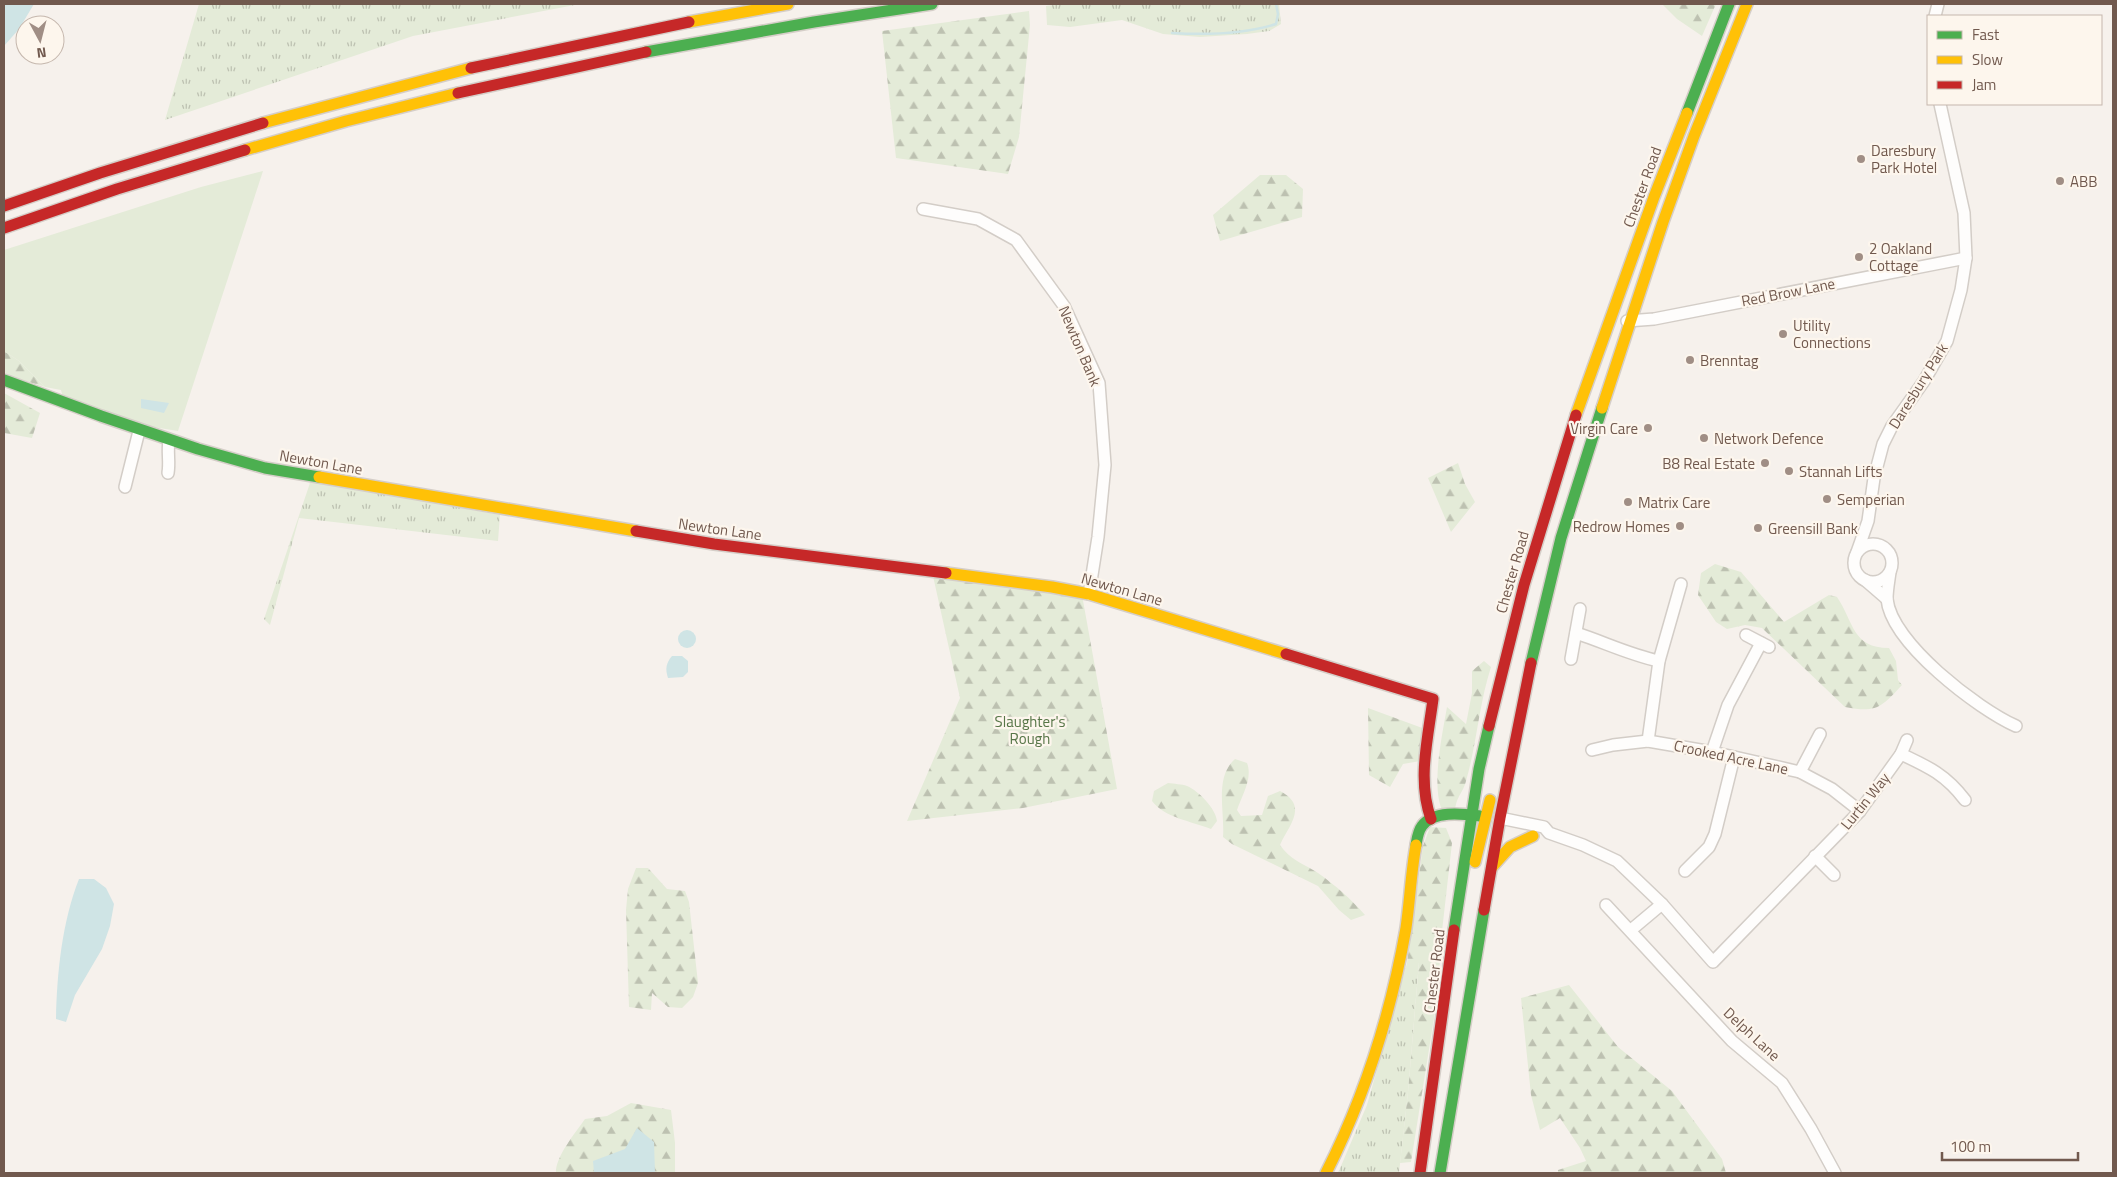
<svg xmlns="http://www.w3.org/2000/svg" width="2117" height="1177" font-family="'Titillium Web',sans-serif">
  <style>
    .grass { fill: url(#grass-tufts) }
    .forest { fill: url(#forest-firs) }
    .garden { fill: #e4ebd8 }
    .water { fill: #cfe4e5 }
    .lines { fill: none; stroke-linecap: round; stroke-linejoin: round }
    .stream { stroke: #cfe4e5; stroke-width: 2.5 }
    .street-casing { stroke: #d3cdc7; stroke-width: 14 }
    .fast-casing { stroke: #d5cec8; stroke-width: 14 }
    .slow-casing { stroke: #d5cec8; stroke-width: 14 }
    .jam-casing { stroke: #d5cec8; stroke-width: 14 }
    .street { stroke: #fefdfc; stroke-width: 11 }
    .fast { stroke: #4caf50; stroke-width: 11 }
    .slow { stroke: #ffc107; stroke-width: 11 }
    .jam { stroke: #c62828; stroke-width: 11 }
    .poi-dot { fill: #a08e85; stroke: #fdf6ed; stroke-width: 2 }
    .labels { text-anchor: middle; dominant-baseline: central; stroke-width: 4.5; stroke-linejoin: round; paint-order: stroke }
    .poi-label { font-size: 15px; fill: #71594e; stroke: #fdf6ed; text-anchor: start }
    .street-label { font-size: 15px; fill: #71594e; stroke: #fdf6ed }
    .park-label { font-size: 15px; fill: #577648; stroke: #fdf6ed }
  </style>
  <defs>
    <pattern id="grass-tufts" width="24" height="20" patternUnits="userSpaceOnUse" patternTransform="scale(1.25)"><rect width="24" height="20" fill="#e4ebd8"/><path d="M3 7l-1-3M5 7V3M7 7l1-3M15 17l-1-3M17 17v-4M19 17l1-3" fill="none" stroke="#bdc1b1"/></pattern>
    <pattern id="forest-firs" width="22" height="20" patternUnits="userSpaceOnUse" patternTransform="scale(1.25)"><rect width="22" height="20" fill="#e4ebd8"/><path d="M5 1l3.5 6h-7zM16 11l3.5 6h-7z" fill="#bdc1b1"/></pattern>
  </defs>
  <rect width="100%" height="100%" fill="#f6f1ec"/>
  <g class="grass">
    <polygon points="199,4 580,4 413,36 165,120"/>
    <polygon points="1061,4 1279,4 1281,24 1269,31 1247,34 1200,37 1163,34 1122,20 1070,27 1047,25 1046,6"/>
    <polygon points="311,480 500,515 498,541 299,518 270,625 264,619"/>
    <polygon points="1419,962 1408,1092 1399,1173 1338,1173 1367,1105 1407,963"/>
  </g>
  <g class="forest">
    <polygon points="1662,4 1716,4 1702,36 1677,19"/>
    <polygon points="1029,11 1030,25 1019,137 1008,174 896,158 882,31"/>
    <polygon points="1260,175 1286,175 1303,189 1302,217 1220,241 1213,215"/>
    <polygon points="4,351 19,361 45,387 13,377 4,372"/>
    <polygon points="4,393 40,413 32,438 4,433"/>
    <polygon points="1458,463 1465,484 1475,502 1451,532 1428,478"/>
    <path d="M1715,564L1741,572L1784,622L1829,595L1837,597C1854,622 1852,648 1889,648L1896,661L1898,680L1902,685C1881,708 1876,713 1845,707L1762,628L1745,625L1727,629L1716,622L1698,595L1701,573Z"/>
    <polygon points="933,576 1082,595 1117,789 1023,808 907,821 960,698"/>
    <path d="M1484,661L1491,667C1479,704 1477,743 1466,781C1463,793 1457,795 1455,810L1441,808C1432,781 1442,736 1447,707L1466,724L1472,693V671Z"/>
    <polygon points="1368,708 1425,729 1420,761 1403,764 1390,787 1369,775"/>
    <path d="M1235,759L1247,763C1253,778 1242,795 1237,810L1241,816L1262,815L1268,796L1280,791C1309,806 1289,825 1280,845C1289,859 1304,864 1318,873C1335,885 1351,899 1365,915L1351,920L1339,910L1318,886L1232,844L1223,837C1225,812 1214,777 1235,759Z"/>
    <path d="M1168,783C1174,784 1182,784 1187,786C1199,791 1216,809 1217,821L1211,829C1191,821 1165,818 1152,801L1154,791Z"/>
    <polygon points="1430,827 1446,828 1452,843 1441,940 1438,993 1411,1162 1400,1163 1408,1092 1419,963 1407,963 1423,846"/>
    <polygon points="636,868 648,868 667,889 685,891 689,902 698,983 693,997 682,1008 668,1007 652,993 651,1010 629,1007 626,910 628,889"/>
    <polygon points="1569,985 1618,1047 1672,1091 1722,1159 1726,1173 1558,1173 1558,1170 1586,1161 1580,1148 1560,1118 1540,1130 1531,1095 1521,998"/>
    <path d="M631,1103L671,1110L675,1143V1173H556C555,1157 576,1132 585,1119L607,1116Z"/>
  </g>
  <polygon class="garden" points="263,171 178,431 147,426 63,397 61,390 45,387 19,361 4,351 4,250 201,187"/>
  <g class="water">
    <polygon points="4,4 34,4 19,29 4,46"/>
    <polygon points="141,399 169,403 164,413 141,408"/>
    <circle cx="687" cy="639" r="9"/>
    <path d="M672,656H682L688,661V672L683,677L668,678C665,669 666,663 672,656Z"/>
    <path d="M79,879H94L106,888L114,904L110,926L102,949L75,995L66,1022L56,1019C57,973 62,922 79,879Z"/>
    <polygon points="637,1128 654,1142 655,1173 594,1173 593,1161 625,1149"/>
  </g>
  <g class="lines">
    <path class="stream" d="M1172,33C1206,35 1244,34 1276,24L1278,14L1276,4"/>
    <defs>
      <g id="street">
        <polyline points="1935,16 1938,4"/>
        <polyline points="923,209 978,219 1016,240 1064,306 1099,383 1105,465 1098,537 1089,594"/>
        <polyline points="1627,321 1654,319 1966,258"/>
        <path d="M168,473C170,461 167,453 169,441"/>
        <polyline points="125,487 139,431"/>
        <circle cx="1873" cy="563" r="19"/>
        <polyline points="1857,552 1868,521 1874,478 1883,444 1892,426 1924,381 1947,341 1961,290 1966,258 1964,213 1940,104"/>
        <path d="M1890,572C1889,580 1887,590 1887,599C1891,643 1978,709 2016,726"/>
        <polyline points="1865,580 1887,599"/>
        <path d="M1576,633C1604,642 1630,655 1659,661"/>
        <polyline points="1746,635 1769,647"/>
        <polyline points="1571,659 1580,609"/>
        <polyline points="1648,741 1659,661 1681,584"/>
        <polyline points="1592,750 1613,745 1648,741 1712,752 1800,772 1832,789 1860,811"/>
        <polyline points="1712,752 1728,705 1761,643"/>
        <path d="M1901,754C1929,767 1946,775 1965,800"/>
        <polyline points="1800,772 1820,734"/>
        <polyline points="1500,818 1544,827 1549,833 1583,845 1617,861 1662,904 1713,962 1860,811 1901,754 1907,740"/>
        <polyline points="1815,856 1834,875"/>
        <polyline points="1685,871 1709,847 1715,834 1734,757"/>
        <polyline points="1606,905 1732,1041 1782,1083 1811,1129 1835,1173"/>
        <polyline points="1631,930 1662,904"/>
      </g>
      <g id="fast">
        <polyline points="646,52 814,22 932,4"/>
        <polyline points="1687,113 1729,4"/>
        <polyline points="4,380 101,416 198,449 265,468 319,477"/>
        <polyline points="1531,663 1561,538 1602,408"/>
        <path d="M1416,845C1417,839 1418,831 1422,826C1434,810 1463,814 1480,816"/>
        <polyline points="1454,930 1479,769 1489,726"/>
        <polyline points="1440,1173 1484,910"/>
      </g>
      <g id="slow">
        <polyline points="689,22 788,4"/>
        <polyline points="263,123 471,68"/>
        <polyline points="245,150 346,121 458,93"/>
        <polyline points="1602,408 1663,222 1694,136 1747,4"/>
        <polyline points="1576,415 1654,197 1687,113"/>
        <polyline points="319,477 636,531"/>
        <polyline points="946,573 1052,587 1089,594 1286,654"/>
        <polyline points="1475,862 1490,800"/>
        <polyline points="1492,867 1510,847 1533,836"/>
        <path d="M1326,1173C1365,1096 1391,1013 1406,928C1410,900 1411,872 1416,845"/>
      </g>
      <g id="jam">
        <polyline points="471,68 689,22"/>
        <polyline points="458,93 646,52"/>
        <polyline points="4,206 100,173 263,123"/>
        <polyline points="4,228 117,189 245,150"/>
        <polyline points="636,531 714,544 946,573"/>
        <path d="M1286,654L1433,699C1428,738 1417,781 1431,819"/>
        <polyline points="1489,726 1524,585 1576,415"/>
        <polyline points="1484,910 1500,818 1531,663"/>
        <polyline points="1420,1173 1454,930"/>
      </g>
    </defs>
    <use href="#street" class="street-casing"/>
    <use href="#fast" class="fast-casing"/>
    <use href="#slow" class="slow-casing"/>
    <use href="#jam" class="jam-casing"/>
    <use href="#street" class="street"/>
    <use href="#fast" class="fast"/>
    <use href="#slow" class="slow"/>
    <use href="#jam" class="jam"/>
  </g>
  <g class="poi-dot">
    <circle cx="1861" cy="159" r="5"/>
    <circle cx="2060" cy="181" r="5"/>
    <circle cx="1859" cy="257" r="5"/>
    <circle cx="1783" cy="334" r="5"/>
    <circle cx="1690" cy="360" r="5"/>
    <circle cx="1648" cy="428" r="5"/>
    <circle cx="1704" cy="438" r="5"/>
    <circle cx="1765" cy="463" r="5"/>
    <circle cx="1789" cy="471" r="5"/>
    <circle cx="1827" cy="499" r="5"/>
    <circle cx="1628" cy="502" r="5"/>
    <circle cx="1680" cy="526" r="5"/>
    <circle cx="1758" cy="528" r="5"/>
  </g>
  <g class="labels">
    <g class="poi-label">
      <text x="1871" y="150">Daresbury<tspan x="1871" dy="17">Park Hotel</tspan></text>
      <text x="2070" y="181">ABB</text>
      <text x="1869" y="248">2 Oakland<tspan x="1869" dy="17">Cottage</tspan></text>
      <text x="1793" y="325">Utility<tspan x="1793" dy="17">Connections</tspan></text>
      <text x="1700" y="360">Brenntag</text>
      <text x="1638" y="428" text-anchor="end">Virgin Care</text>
      <text x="1714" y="438">Network Defence</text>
      <text x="1755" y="463" text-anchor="end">B8 Real Estate</text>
      <text x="1799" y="471">Stannah Lifts</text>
      <text x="1837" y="499">Semperian</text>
      <text x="1638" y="502">Matrix Care</text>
      <text x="1670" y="526" text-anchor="end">Redrow Homes</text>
      <text x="1768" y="528">Greensill Bank</text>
    </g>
    <g class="street-label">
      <text transform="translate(1642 187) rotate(-70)">Chester Road</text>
      <text transform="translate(1788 292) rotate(-11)">Red Brow Lane</text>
      <text transform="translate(1080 346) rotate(67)">Newton Bank</text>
      <text transform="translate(1918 386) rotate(-58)">Daresbury Park</text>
      <text transform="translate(321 462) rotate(10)">Newton Lane</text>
      <text transform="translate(720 529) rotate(8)">Newton Lane</text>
      <text transform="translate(1512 572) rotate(-74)">Chester Road</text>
      <text transform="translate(1122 589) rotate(16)">Newton Lane</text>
      <text transform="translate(1731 757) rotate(12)">Crooked Acre Lane</text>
      <text transform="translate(1865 801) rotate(-51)">Lurtin Way</text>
      <text transform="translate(1434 971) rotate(-83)">Chester Road</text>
      <text transform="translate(1752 1034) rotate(43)">Delph Lane</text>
    </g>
    <g class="park-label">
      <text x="1030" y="721">Slaughter's<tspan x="1030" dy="17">Rough</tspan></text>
    </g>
  </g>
  <rect width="2117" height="1177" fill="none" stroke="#71594e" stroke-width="10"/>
  <rect x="1927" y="15" width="175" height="90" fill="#fdf6ed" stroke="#c5b7ad"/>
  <rect x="1937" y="31" width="25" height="8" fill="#4caf50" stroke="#c5b7ad"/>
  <text x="1972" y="40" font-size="15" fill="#71594e">Fast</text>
  <rect x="1937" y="56" width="25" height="8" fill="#ffc107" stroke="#c5b7ad"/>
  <text x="1972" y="65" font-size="15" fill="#71594e">Slow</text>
  <rect x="1937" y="81" width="25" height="8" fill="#c62828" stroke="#c5b7ad"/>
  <text x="1972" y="90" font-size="15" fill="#71594e">Jam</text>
  <g transform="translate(40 40) rotate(173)"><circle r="24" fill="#fdf6ed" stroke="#c5b7ad"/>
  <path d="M0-4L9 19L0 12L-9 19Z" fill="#a08e85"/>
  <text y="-8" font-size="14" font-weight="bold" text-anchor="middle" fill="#71594e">N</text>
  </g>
  <path d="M1942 1152v8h136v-8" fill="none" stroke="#71594e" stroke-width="2.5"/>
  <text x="1950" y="1152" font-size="15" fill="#71594e" stroke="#fdf6ed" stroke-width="4" paint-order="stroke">100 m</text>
</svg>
